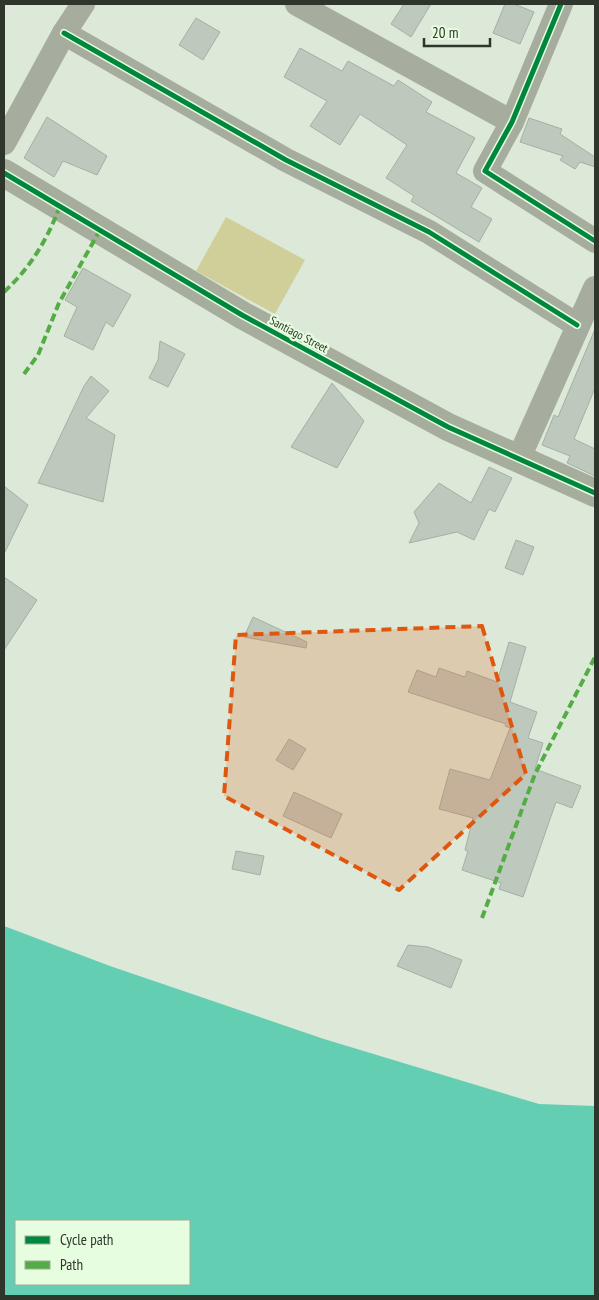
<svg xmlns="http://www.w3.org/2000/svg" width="599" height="1300" font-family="'PT Sans Narrow',sans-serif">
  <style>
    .green { fill: #d0cf9a }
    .water { fill: #64ceb3; fill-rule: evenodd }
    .building { fill: #bec9bd; stroke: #a4b0a4 }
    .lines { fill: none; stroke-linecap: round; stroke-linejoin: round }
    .street { stroke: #a7ad9e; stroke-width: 24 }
    .secondary { stroke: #a6ad9c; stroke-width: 28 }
    .quiet { stroke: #54ac44; stroke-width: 4; stroke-dasharray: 8 4; stroke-linecap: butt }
    .cycleway-casing { stroke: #e7fddf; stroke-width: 8 }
    .cycleway { stroke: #00873e; stroke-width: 5 }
    .marked { fill: #df570e; fill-opacity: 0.2; stroke: #df570e; stroke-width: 4; stroke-dasharray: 10 6; stroke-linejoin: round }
    .labels { text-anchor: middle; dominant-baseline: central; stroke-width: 4.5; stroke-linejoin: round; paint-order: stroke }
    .street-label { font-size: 12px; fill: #2e362b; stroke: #e7fddf }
  </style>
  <rect width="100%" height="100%" fill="#dde9d8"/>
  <polygon class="green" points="226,217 305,260 275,314 196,271"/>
  <path class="water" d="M4,926L110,966L324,1039L539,1104L595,1106V1296H4ZM16,1221H189V1284H16Z"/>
  <g class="building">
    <polygon points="404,4 431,4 411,37 391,24"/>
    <polygon points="505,4 514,4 534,12 520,44 493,33"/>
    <polygon points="196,18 220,32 203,60 179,45"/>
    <polygon points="300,48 342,71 348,61 394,86 398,80 432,102 426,112 475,138 456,173 482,188 471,207 492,219 479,242 411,201 414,196 386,178 407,145 360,114 340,145 310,126 327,101 284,77"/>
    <polygon points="47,117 107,156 97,175 63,161 54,177 24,158"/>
    <polygon points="529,118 562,129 560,134 595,157 595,167 580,162 575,169 560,160 563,156 520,142"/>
    <polygon points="83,268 131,295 113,327 106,322 93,350 64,336 77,307 65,300"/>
    <polygon points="595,329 595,388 574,439 595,449 595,476 567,463 570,456 542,445 554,415 558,417"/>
    <polygon points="160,341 185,354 168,387 149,378 158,360"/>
    <polygon points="91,376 109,391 86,418 115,435 103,502 38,483 84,386"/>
    <polygon points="332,383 364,421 337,468 291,447"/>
    <polygon points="489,467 512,478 495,512 489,509 474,540 457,532 409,543 419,523 414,512 439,483 471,503"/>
    <polygon points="4,486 28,505 4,554"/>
    <polygon points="516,540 534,547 523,575 505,568"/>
    <polygon points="4,577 37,600 4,650"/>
    <polygon points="253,617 307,642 306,648 244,637"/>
    <polygon points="509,642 526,647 510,702 537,712 528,738 543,743 535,769 581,786 572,808 556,802 523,897 499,889 501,883 462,870 468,851 465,850 473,818 439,809 450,769 490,780 510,728 505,726 506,724 408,692 417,670 436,677 439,668 465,677 467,671 497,682"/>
    <polygon points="289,739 306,749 293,770 276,760"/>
    <polygon points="294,792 342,814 331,838 283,816"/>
    <polygon points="236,851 264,856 260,875 232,869"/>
    <polygon points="408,945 428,947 462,960 451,988 397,966"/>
  </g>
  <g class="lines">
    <g class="street">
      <polyline points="297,4 512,122"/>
      <polyline points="561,4 512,122 485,171 595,241"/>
      <polyline points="64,33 286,160 429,232 577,325"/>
      <polyline points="4,143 64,33 83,4"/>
      <polyline points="518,460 595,288"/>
    </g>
    <polyline class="secondary" points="4,173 242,315 448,427 595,493"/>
    <g class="quiet">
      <path d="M4,292C31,267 47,240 60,206"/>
      <polyline points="24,374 38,355 59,303 100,230"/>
      <polyline points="482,918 535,774 595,657"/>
    </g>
    <defs>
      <g id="cycleway">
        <polyline points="561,4 512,122 485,171 595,241"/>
        <polyline points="64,33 286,160 429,232 577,325"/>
        <polyline points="4,173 242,315 448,427 595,493"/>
      </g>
    </defs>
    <use href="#cycleway" class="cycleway-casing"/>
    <use href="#cycleway" class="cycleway"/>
  </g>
  <path class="marked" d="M482,626L526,774L399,890L224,796L236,635Z"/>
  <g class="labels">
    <g class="street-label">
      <text transform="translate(299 334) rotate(28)">Santiago Street</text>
    </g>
  </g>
  <rect width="599" height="1300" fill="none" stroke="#2e362b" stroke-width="10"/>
  <rect x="15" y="1220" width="175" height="65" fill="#e7fddf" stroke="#9dad97"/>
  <rect x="25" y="1236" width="25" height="8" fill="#00873e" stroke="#9dad97"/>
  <text x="60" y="1245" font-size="15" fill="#2e362b">Cycle path</text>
  <rect x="25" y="1261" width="25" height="8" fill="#54ac44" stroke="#9dad97"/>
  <text x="60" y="1270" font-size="15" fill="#2e362b">Path</text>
  <path d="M424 38v8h66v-8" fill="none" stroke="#2e362b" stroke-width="2.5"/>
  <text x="432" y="38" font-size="15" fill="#2e362b" stroke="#e7fddf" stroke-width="4" paint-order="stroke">20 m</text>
</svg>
